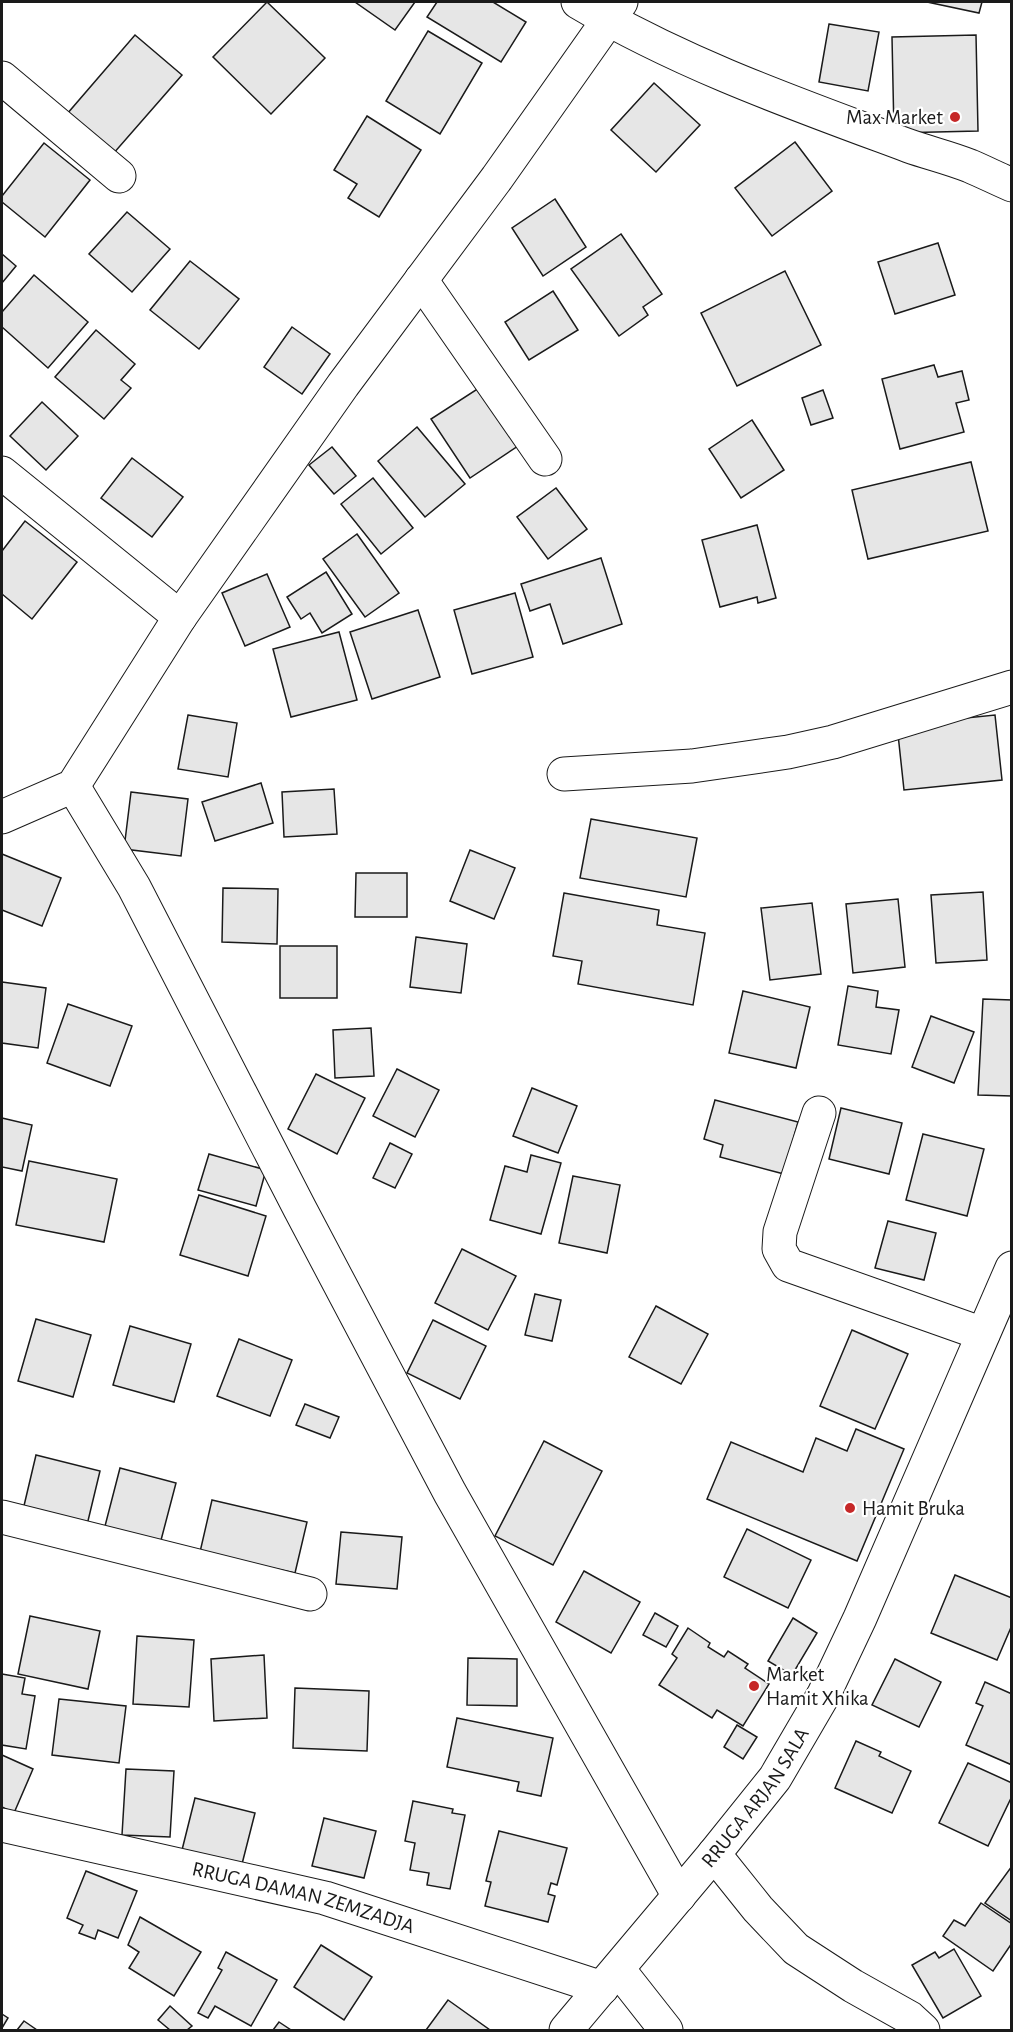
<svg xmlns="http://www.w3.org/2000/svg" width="1013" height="2032" font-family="'Alegreya Sans',sans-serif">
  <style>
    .building { fill: #e6e6e6; stroke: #1a1a1a; stroke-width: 1.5 }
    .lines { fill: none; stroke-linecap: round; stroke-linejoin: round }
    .minor-casing { stroke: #1a1a1a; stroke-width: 35 }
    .minor { stroke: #fff; stroke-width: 33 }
    .poi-dot { fill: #c62828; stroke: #fff; stroke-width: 2 }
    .labels { text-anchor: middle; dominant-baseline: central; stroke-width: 4.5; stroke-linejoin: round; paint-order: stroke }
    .poi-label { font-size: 21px; fill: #1a1a1a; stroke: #fff; text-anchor: start }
    .street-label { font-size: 21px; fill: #1a1a1a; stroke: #fff }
  </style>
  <rect width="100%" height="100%" fill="#fff"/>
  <g class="building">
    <polygon points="267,2 325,58 271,114 213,57"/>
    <polygon points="355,2 415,2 395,30"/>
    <polygon points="437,2 493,2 526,22 501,62 427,17"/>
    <polygon points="927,2 982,2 979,13"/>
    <polygon points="829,24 879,32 868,91 819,82"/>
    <polygon points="428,31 482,63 440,134 386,101"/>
    <polygon points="135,35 182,75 113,154 67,114"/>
    <polygon points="976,35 978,131 894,133 892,37"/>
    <polygon points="654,83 700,125 656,172 611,130"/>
    <polygon points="367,116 421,150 379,217 348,198 357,184 334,170"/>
    <polygon points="795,142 832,191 772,236 735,188"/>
    <polygon points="44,143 90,180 45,237 2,202 2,196"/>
    <polygon points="555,199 586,247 543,276 512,228"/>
    <polygon points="127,212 170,249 132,292 89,254"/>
    <polygon points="621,234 662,294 643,307 648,315 619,336 571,269"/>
    <polygon points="938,243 955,295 895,314 878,262"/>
    <polygon points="2,254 16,266 2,283"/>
    <polygon points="190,261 239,299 199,349 150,310"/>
    <polygon points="785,271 821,345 737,386 701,313"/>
    <polygon points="34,275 88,322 48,368 2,327 2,312"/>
    <polygon points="553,291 578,330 529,360 505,322"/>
    <polygon points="292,327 330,354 302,394 264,367"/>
    <polygon points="96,330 135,364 121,380 131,388 104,419 55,377"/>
    <polygon points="934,365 938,377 962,371 969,400 956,403 964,432 900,449 882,379"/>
    <polygon points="482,386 521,444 470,478 431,419"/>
    <polygon points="823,390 833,418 811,425 802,398"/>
    <polygon points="42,402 78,436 46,470 10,436"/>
    <polygon points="752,420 784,470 741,498 709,449"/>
    <polygon points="417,427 465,484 425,517 378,461"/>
    <polygon points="332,447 356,476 334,494 309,465"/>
    <polygon points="132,458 183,497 152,537 101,498"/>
    <polygon points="971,462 988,531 868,559 852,490"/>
    <polygon points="373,478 413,528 381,554 341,504"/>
    <polygon points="556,488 587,529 548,559 517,517"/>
    <polygon points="25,521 77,562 32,619 2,594 2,551"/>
    <polygon points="757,525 776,598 758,603 757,597 720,607 702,540"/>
    <polygon points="357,534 399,593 365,617 323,559"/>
    <polygon points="601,558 622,624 563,644 550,604 530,611 521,584"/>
    <polygon points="326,572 352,614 322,633 310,613 301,619 287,597"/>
    <polygon points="267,574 290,627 245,646 222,593"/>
    <polygon points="515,593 533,657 472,674 454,610"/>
    <polygon points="418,610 440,677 372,699 350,632"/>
    <polygon points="339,632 357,700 291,717 273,649"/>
    <polygon points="188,715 237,723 228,777 178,769"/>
    <polygon points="995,715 1002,780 904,790 897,725"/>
    <polygon points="261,783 273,823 215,841 202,802"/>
    <polygon points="334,789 337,834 284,837 282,792"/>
    <polygon points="131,792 188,799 181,856 124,849"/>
    <polygon points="591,819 697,838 686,897 580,878"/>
    <polygon points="470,850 515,868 494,919 450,901"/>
    <polygon points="2,854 61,878 42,926 2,910"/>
    <polygon points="356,873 407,873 407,917 355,917"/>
    <polygon points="223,888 278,889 277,944 222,942"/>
    <polygon points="983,892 987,960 936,963 931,895"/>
    <polygon points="564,893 659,910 657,925 705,933 693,1005 578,984 582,961 553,956"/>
    <polygon points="898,899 905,967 853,973 846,904"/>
    <polygon points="812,903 821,974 770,980 761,908"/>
    <polygon points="416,937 467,944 461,993 410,987"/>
    <rect x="280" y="946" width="57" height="52"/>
    <polygon points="2,982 46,988 38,1048 2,1043"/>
    <polygon points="848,986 878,991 876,1007 899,1010 891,1054 838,1045"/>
    <polygon points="743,991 810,1007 796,1068 729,1053"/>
    <polygon points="983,999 1012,1000 1012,1096 978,1095"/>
    <polygon points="68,1004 132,1026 110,1086 47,1063"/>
    <polygon points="931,1016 974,1032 954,1083 912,1067"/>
    <polygon points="371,1028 374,1076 335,1078 333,1030"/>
    <polygon points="397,1069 439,1090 415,1137 373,1116"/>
    <polygon points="316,1074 365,1098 337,1154 288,1129"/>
    <polygon points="532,1088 577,1106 558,1153 513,1136"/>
    <polygon points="715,1100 798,1122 784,1174 720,1157 723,1145 704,1139"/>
    <polygon points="841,1108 902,1123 889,1174 829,1159"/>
    <polygon points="2,1118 32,1125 22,1171 2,1167"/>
    <polygon points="923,1134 984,1149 967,1216 906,1200"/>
    <polygon points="390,1143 412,1154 395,1188 373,1178"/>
    <polygon points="209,1154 266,1170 256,1206 198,1190"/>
    <polygon points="531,1155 561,1163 541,1234 490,1220 505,1166 527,1172"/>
    <polygon points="29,1161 117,1179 104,1242 16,1225"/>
    <polygon points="573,1176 620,1185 607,1253 559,1243"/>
    <polygon points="199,1195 266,1216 248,1276 180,1255"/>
    <polygon points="888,1221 936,1233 924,1280 875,1268"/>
    <polygon points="462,1249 516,1276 488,1330 435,1303"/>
    <polygon points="535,1294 561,1300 552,1341 525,1335"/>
    <polygon points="656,1306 708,1334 681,1384 629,1357"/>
    <polygon points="36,1319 91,1335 73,1397 18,1381"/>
    <polygon points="433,1320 486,1346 460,1399 407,1373"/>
    <polygon points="130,1326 191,1344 174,1402 113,1385"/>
    <polygon points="852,1330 908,1354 875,1429 820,1406"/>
    <polygon points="239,1339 292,1360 270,1416 217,1396"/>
    <polygon points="305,1404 339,1417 330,1438 296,1425"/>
    <polygon points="856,1429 904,1449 857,1561 707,1499 731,1442 803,1472 816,1438 847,1451"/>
    <polygon points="544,1441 602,1471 553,1565 495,1536"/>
    <polygon points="36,1455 100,1471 87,1525 23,1510"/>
    <polygon points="120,1468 176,1483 160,1544 104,1530"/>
    <polygon points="212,1500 307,1522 295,1573 200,1552"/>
    <polygon points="747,1529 811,1560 788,1608 724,1577"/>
    <polygon points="341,1532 402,1537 397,1589 336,1584"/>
    <polygon points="584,1571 640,1602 611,1653 556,1622"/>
    <polygon points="955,1575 1012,1598 1012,1625 997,1660 931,1633"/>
    <polygon points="655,1613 678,1626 666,1647 643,1635"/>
    <polygon points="30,1616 100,1631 88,1689 18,1674"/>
    <polygon points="793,1618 817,1633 792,1675 768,1661"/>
    <polygon points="688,1628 710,1643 708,1647 724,1657 728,1651 748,1664 745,1668 769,1684 743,1726 717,1710 712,1718 659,1685 677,1658 672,1654"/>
    <polygon points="137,1636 194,1640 189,1707 133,1704"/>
    <polygon points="264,1655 267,1718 214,1721 211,1659"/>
    <polygon points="468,1658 517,1659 517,1706 467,1705"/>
    <polygon points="895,1659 941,1682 919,1727 872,1705"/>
    <polygon points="2,1674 25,1678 22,1694 35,1696 26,1749 2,1745"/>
    <polygon points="985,1682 1012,1694 1012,1765 966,1745 983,1706 976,1703"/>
    <polygon points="295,1688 369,1691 367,1751 293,1748"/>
    <polygon points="59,1699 126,1706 119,1763 52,1755"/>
    <polygon points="457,1718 553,1738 541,1796 517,1791 519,1782 447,1767"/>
    <polygon points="737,1725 757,1737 743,1759 724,1747"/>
    <polygon points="856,1741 881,1752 879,1756 911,1771 892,1813 835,1788"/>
    <polygon points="2,1755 33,1769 14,1813 2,1807"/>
    <polygon points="968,1763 1012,1783 1012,1796 988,1846 939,1823"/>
    <polygon points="126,1769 174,1771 170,1837 122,1835"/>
    <polygon points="195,1798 255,1813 242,1864 182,1850"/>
    <polygon points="413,1801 453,1809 452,1813 465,1815 450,1889 427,1885 429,1873 410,1870 415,1843 405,1841"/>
    <polygon points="324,1818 376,1831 364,1878 312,1866"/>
    <polygon points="499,1831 567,1848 557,1885 551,1883 548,1894 555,1896 548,1922 485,1906 491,1882 486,1881"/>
    <polygon points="1012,1866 1012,1921 985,1903"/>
    <polygon points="86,1871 137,1891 118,1938 98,1930 95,1939 79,1933 83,1925 67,1918"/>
    <polygon points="981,1903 1012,1924 1012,1943 993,1971 943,1936 954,1920 965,1926"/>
    <polygon points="140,1917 201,1952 174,1996 129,1968 139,1952 128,1945"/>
    <polygon points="321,1945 372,1977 344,2020 294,1987"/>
    <polygon points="954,1949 981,1996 943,2018 912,1965 935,1952 939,1958"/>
    <polygon points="226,1952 277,1980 251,2026 215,2006 208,2018 198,2013 222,1970 218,1968"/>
    <polygon points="448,2000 490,2030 426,2030"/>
    <polygon points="170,2006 192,2026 187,2030 170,2030 158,2020"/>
    <polygon points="2,2014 8,2018 2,2028"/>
    <polygon points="24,2021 37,2030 17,2030"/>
    <polygon points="279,2022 291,2030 273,2030"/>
  </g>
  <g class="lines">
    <defs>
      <g id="minor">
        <path d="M578,2C682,64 796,104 909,146C929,153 950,158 970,166C984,172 998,179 1012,185"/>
        <polyline points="2,78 119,176"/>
        <polyline points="421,280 545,459"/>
        <polyline points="2,473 180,617"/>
        <polyline points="564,774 692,766 788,752 833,742 1012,687"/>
        <polyline points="73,786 134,887 300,1209 450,1493 679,1896"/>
        <polyline points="2,817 73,786 180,617 343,385 497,178 621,2"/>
        <polyline points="819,1113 780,1232 779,1249 788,1265 983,1334"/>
        <polyline points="2,1517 310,1594"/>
        <path id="s1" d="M2,1825L325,1898L602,1988"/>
        <polyline points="714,1854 758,1909 796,1949 853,1986 910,2018 923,2030"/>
        <polyline points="618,1969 666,2030"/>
        <path id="s2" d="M566,2030L714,1854L775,1778L824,1694L860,1618L1012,1268"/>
      </g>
    </defs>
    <use href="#minor" class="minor-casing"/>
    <use href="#minor" class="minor"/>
  </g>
  <g class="poi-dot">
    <circle cx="955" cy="117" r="6"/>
    <circle cx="850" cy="1508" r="6"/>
    <circle cx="754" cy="1686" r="6"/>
  </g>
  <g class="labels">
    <g class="poi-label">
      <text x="943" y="117" text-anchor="end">Max Market</text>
      <text x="862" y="1508">Hamit Bruka</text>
      <text x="766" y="1674">Market<tspan x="766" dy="24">Hamit Xhika</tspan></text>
    </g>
    <g class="street-label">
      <text stroke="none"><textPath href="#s2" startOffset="300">RRUGA ARJAN SALA</textPath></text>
      <text stroke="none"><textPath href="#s1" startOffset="310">RRUGA DAMAN ZEMZADJA</textPath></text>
    </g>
  </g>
  <rect width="1013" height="2032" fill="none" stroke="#1a1a1a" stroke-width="6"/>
</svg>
